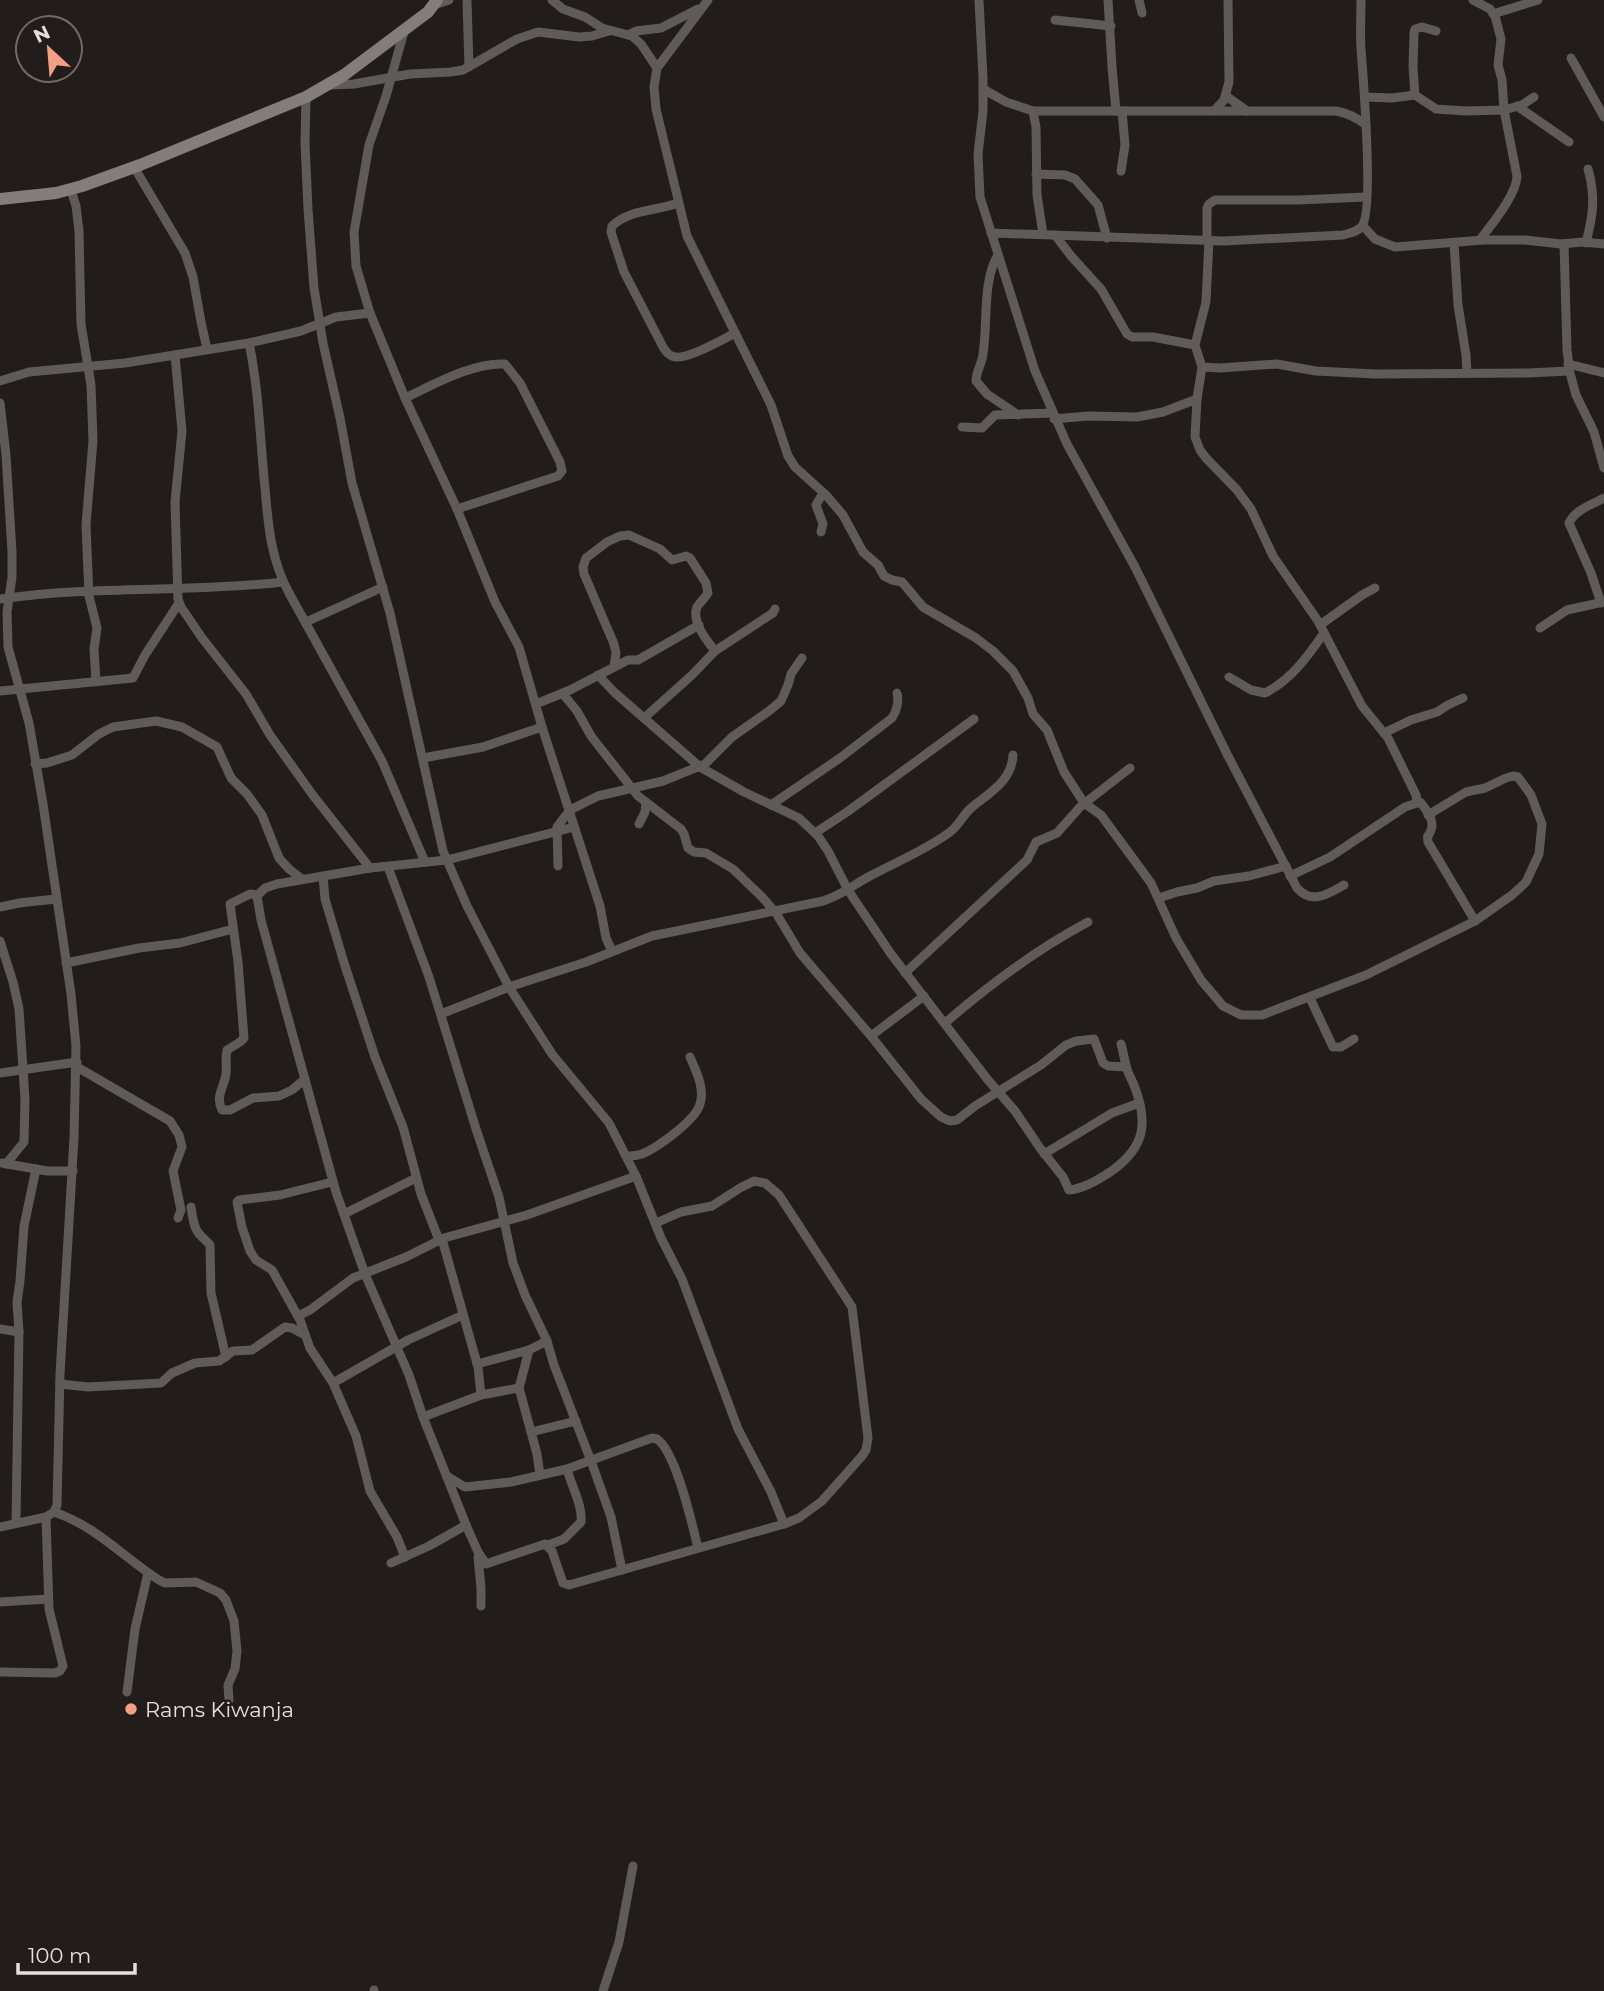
<svg xmlns="http://www.w3.org/2000/svg" width="1604" height="1991" font-family="Montserrat,sans-serif">
  <style>
    .lines { fill: none; stroke-linecap: round; stroke-linejoin: round }
    .street { stroke: #5e5b59; stroke-width: 9 }
    .secondary { stroke: #837d7b; stroke-width: 12 }
    .poi-dot { fill: #f39f85; stroke: #221c1a; stroke-width: 2.5 }
    .labels { text-anchor: middle; dominant-baseline: central; stroke-width: 5; stroke-linejoin: round; paint-order: stroke }
    .poi-label { font-size: 21px; fill: #e4e0df; stroke: #221c1a; text-anchor: start }
  </style>
  <rect width="100%" height="100%" fill="#221c1a"/>
  <g class="lines">
    <g class="street">
      <polyline points="467,0 469,67"/>
      <polyline points="552,0 563,9 585,17 602,28 632,36 641,44 657,68"/>
      <polyline points="708,0 657,68 654,87 656,109 687,236 771,405 788,456 795,467 826,495 843,515 863,552 878,565 884,576 892,580 902,582 923,607 976,638 993,651 1013,671 1028,698 1033,714 1047,730 1064,772 1084,803 1101,815 1151,883 1176,938 1201,980 1223,1006 1241,1015 1262,1015 1366,975 1475,921 1512,895 1526,882 1539,854 1542,824 1531,795 1518,777 1513,776 1506,778 1485,788 1466,792 1428,815"/>
      <path d="M979,0L983,78V111L978,154L980,197L1035,371L1067,444L1135,567L1227,754L1297,888C1312,905 1328,894 1344,885"/>
      <polyline points="1108,0 1112,67 1116,111"/>
      <polyline points="1139,0 1142,13"/>
      <path d="M1473,0L1490,9L1495,16L1501,39L1498,65L1502,80L1504,110L1517,176C1517,194 1491,225 1480,240"/>
      <polyline points="434,5 449,0"/>
      <polyline points="1493,14 1538,0"/>
      <polyline points="1055,20 1111,26"/>
      <polyline points="405,28 386,96 369,145 354,232 356,266 370,313 405,398 457,509 495,602 519,647 542,727 600,906 606,938 612,951"/>
      <polyline points="628,35 636,31 661,28 698,9"/>
      <polyline points="1571,58 1604,117"/>
      <polyline points="330,85 354,84 410,74 451,72 463,70 517,39 538,32 579,37 592,36 609,31"/>
      <path d="M983,89L1006,102L1033,111H1336C1348,113 1356,117 1366,125"/>
      <polyline points="1415,95 1413,67 1414,33 1415,29 1422,27 1436,31"/>
      <polyline points="1226,96 1247,111"/>
      <polyline points="306,97 305,143 308,209 314,288 323,343 340,418 352,483 390,613 443,851 467,906 509,987 552,1054 609,1123 636,1176 661,1238 682,1279 738,1429 771,1492 784,1524"/>
      <polyline points="1365,97 1392,98 1415,95 1436,109 1466,111 1504,110 1522,105 1534,97"/>
      <polyline points="1517,106 1569,142"/>
      <polyline points="1033,111 1036,127 1037,195 1043,234"/>
      <polyline points="1214,111 1224,100 1229,82 1228,0"/>
      <polyline points="134,167 185,253 193,277 201,322 207,349"/>
      <polyline points="1121,171 1125,145 1122,111"/>
      <polyline points="1036,174 1065,175 1075,179 1098,205 1107,238"/>
      <polyline points="71,190 76,206 79,231 81,324 91,385 93,441 86,525 89,596 97,628 94,649 96,682"/>
      <path d="M678,203C657,211 630,209 612,226L611,232L624,272L663,347C666,352 670,357 676,357C688,359 724,339 735,333"/>
      <polyline points="1363,226 1375,239 1395,247 1483,240 1525,240 1561,244 1583,242 1604,244"/>
      <path d="M991,233L1224,241L1343,235C1349,233 1358,232 1362,226C1374,211 1363,75 1361,49C1360,33 1361,16 1361,0"/>
      <polyline points="1055,235 1071,256 1101,289 1127,334 1132,337 1153,337 1195,345"/>
      <polyline points="1207,240 1207,208 1209,204 1215,200 1298,200 1366,197"/>
      <polyline points="1209,240 1206,302 1195,345 1202,367 1197,399 1195,437 1200,450 1206,458 1237,490 1251,509 1273,556 1318,621 1362,706 1388,738 1416,795 1417,802"/>
      <polyline points="1454,243 1458,305 1466,355 1467,373"/>
      <path d="M1586,243C1593,215 1596,197 1588,169"/>
      <polyline points="1564,244 1567,350 1570,373 1576,395 1594,432 1604,468"/>
      <path d="M998,255C982,281 988,324 983,354C982,364 976,371 976,381L987,394L1018,415"/>
      <path d="M249,343C259,390 260,440 265,488C268,525 271,560 289,593L382,761L425,862"/>
      <polyline points="175,355 182,431 175,502 178,599 181,607 202,638 246,694 270,735 312,794 370,868"/>
      <polyline points="1568,364 1604,373"/>
      <polyline points="1202,367 1220,368 1277,364 1316,371 1375,374 1528,373 1569,371"/>
      <polyline points="0,381 29,372 125,363 249,343 301,331 336,317 370,313"/>
      <path d="M405,398C433,385 473,362 505,364L520,383L560,462L562,471L558,476L457,509"/>
      <polyline points="0,403 6,455 12,552 12,577 7,612 8,647 29,723 43,804 71,994 76,1046 74,1138 60,1374 57,1505 54,1512 46,1517 0,1527"/>
      <polyline points="1054,419 1088,416 1137,417 1163,412 1197,399"/>
      <polyline points="962,427 982,428 995,415 1052,413"/>
      <polyline points="821,532 823,524 816,505 823,493"/>
      <path d="M0,599C94,585 189,593 283,582"/>
      <path d="M1601,603L1591,573L1569,523C1575,510 1591,505 1604,498"/>
      <polyline points="306,622 383,587"/>
      <polyline points="1320,625 1362,595 1375,588"/>
      <polyline points="1540,628 1567,610 1604,602"/>
      <path d="M614,667L616,653L614,644L584,574L583,567L586,558L607,542L620,536L629,535L660,549L672,560L686,556L690,558L706,583L708,593C705,598 700,602 697,607C691,621 707,641 715,651"/>
      <path d="M598,675L614,692L700,767L744,792L799,818L818,836L828,851L848,890L891,954L988,1080L1015,1111L1040,1148L1063,1177L1069,1190C1084,1189 1100,1179 1113,1170C1146,1146 1148,1121 1134,1085C1131,1078 1127,1072 1126,1065C1124,1058 1123,1051 1121,1044"/>
      <path d="M1229,677L1251,690L1265,693C1291,680 1308,656 1324,633"/>
      <polyline points="0,691 133,678 145,655 179,603"/>
      <polyline points="563,694 577,711 591,736 638,796 681,829 684,834 688,848 694,852 706,853 733,869 762,897 776,913 800,953 871,1036 921,1099 941,1117 950,1121 957,1120 975,1106 1041,1065 1066,1045 1076,1041 1094,1039 1103,1063 1108,1066 1126,1067"/>
      <polyline points="536,704 570,690 628,660 638,660 699,625"/>
      <polyline points="644,718 692,675 715,651 773,613 775,609"/>
      <polyline points="1384,733 1411,720 1437,712 1448,705 1463,698"/>
      <polyline points="423,758 483,747 542,727"/>
      <polyline points="35,764 47,763 72,755 99,734 113,727 156,721 182,727 217,747 231,778 247,794 262,815 279,858 289,869 302,879"/>
      <path d="M771,805L840,758L892,718C897,711 899,701 897,693"/>
      <polyline points="639,824 645,812 646,802"/>
      <polyline points="574,827 447,860 370,868 277,884 265,888 257,896 261,920 336,1192 365,1274 409,1375 423,1417 466,1525 478,1552 486,1564 545,1544 552,1551 563,1583 569,1585 784,1524 799,1518 822,1501 862,1456 866,1450 868,1438 852,1307 779,1195 765,1183 754,1181 740,1188 712,1206 681,1212 656,1223"/>
      <polyline points="815,833 847,812 974,719"/>
      <polyline points="558,866 557,827 570,810 598,796 663,781 705,764 732,737 769,711 781,701 788,685 791,674 802,658"/>
      <polyline points="388,867 429,977 477,1132 499,1197 513,1263 525,1295 547,1341 554,1365 591,1461 611,1517 622,1570"/>
      <polyline points="323,876 325,899 345,966 375,1057 403,1127 421,1194 439,1240"/>
      <path d="M1290,876L1330,857L1405,807L1420,802C1426,809 1435,821 1431,830C1427,841 1427,831 1428,842L1475,921"/>
      <path d="M258,895L250,894L230,904L238,962L244,1038L240,1042L227,1050C225,1058 227,1066 226,1074C224,1088 215,1096 222,1110H230L253,1098L279,1096L292,1090L305,1079"/>
      <polyline points="1159,898 1177,892 1197,888 1214,881 1249,876 1286,866"/>
      <polyline points="0,907 19,903 56,899"/>
      <polyline points="0,941 13,982 19,1009 25,1099 24,1142 6,1164"/>
      <polyline points="66,963 139,948 180,943 233,929"/>
      <polyline points="905,973 1027,860 1036,842 1057,833 1081,806 1130,768"/>
      <polyline points="1310,998 1333,1047 1341,1047 1354,1039"/>
      <path d="M441,1014L509,987L586,962L652,936L823,901C842,895 853,885 870,876C896,862 926,850 950,832C959,825 963,815 971,808C989,793 1012,781 1013,755"/>
      <path d="M945,1023C989,985 1037,949 1088,922"/>
      <polyline points="871,1036 924,996"/>
      <polyline points="77,1067 170,1121 179,1135 182,1147 173,1171 181,1210 178,1218"/>
      <polyline points="0,1073 77,1062"/>
      <polyline points="1044,1154 1112,1113 1139,1103"/>
      <path d="M626,1156C631,1156 636,1156 642,1154C657,1148 696,1120 700,1104C705,1088 696,1071 690,1057"/>
      <polyline points="2,1163 47,1171 73,1171"/>
      <polyline points="332,1182 280,1195 239,1200 237,1202 242,1227 250,1251 256,1260 272,1270 300,1320 310,1348 333,1383 356,1436 370,1491 397,1537 405,1557"/>
      <path d="M191,1207C193,1218 193,1228 201,1236C204,1239 207,1241 210,1245L211,1293L226,1357"/>
      <polyline points="344,1214 416,1178"/>
      <polyline points="442,1239 478,1367 481,1395"/>
      <polyline points="298,1316 310,1310 353,1278 406,1257 444,1238 527,1215 636,1176"/>
      <polyline points="0,1329 19,1332"/>
      <polyline points="529,1350 519,1388 537,1454 540,1475"/>
      <polyline points="477,1364 529,1350 547,1341"/>
      <polyline points="333,1383 408,1340 463,1315"/>
      <polyline points="60,1384 88,1387 161,1383 172,1373 195,1363 219,1361 233,1351 252,1350 285,1327 292,1328 305,1335"/>
      <polyline points="423,1417 481,1395 519,1388"/>
      <polyline points="531,1432 576,1421"/>
      <path d="M447,1476L465,1487L511,1482L567,1469L652,1438L657,1439C676,1452 692,1523 698,1548"/>
      <path d="M54,1512C96,1526 123,1557 159,1580L165,1583L196,1582L220,1593L226,1600L234,1621L237,1651L235,1669L228,1685L229,1700"/>
      <polyline points="16,1522 19,1332 17,1302 20,1281 24,1226 36,1169"/>
      <path d="M548,1545L564,1539L581,1522C583,1506 571,1485 567,1469"/>
      <polyline points="478,1557 481,1588 481,1606"/>
      <polyline points="391,1563 429,1546 466,1525"/>
      <polyline points="0,1602 48,1599"/>
      <polyline points="0,1672 55,1673 60,1671 63,1666 49,1609 46,1517"/>
      <polyline points="127,1692 135,1629 148,1573"/>
      <polyline points="374,1991 374,1990"/>
      <polyline points="603,1991 619,1942 633,1866"/>
    </g>
    <polyline class="secondary" points="0,199 56,193 82,186 140,165 306,97 344,75 428,12 437,0"/>
  </g>
  <circle class="poi-dot" cx="131" cy="1709" r="7"/>
  <g class="labels">
    <g class="poi-label">
      <text x="145" y="1709">Rams Kiwanja</text>
    </g>
  </g>
  <g transform="translate(49 49) rotate(334)"><circle r="33" fill="#221c1a" stroke="#706a69" stroke-width="2"/>
  <path d="M0-5L12 26L0 18L-12 26Z" fill="#f39f85"/>
  <text y="-10" font-size="19" font-weight="bold" text-anchor="middle" fill="#e4e0df">N</text>
  </g>
  <path d="M18 1963v10h117v-10" fill="none" stroke="#e4e0df" stroke-width="3.5"/>
  <text x="28" y="1963" font-size="21" fill="#e4e0df" stroke="#221c1a" stroke-width="5" paint-order="stroke">100 m</text>
</svg>
